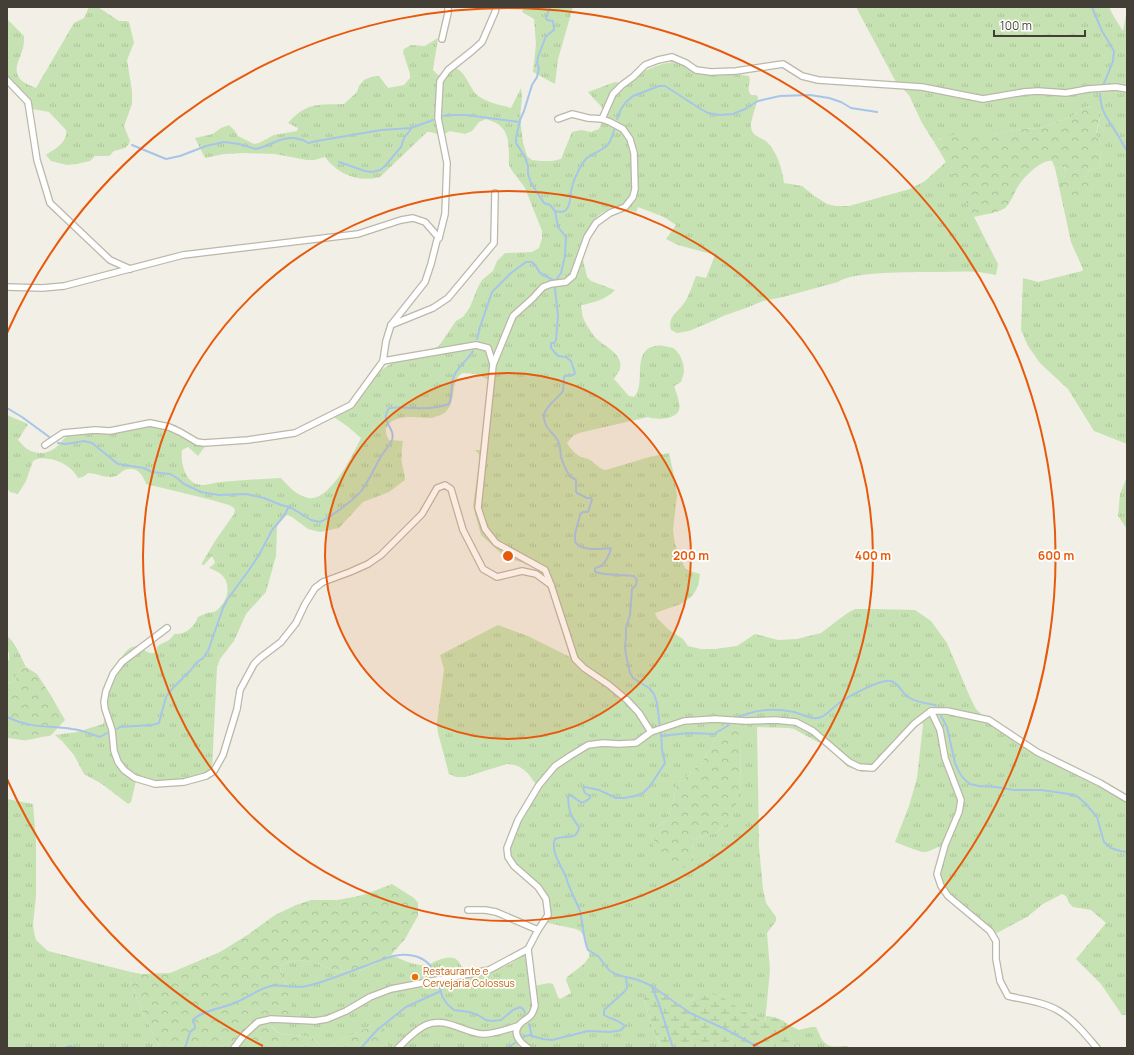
<svg xmlns="http://www.w3.org/2000/svg" width="1134" height="1055" font-family="Manrope,sans-serif">
  <style>
    .grass { fill: url(#grass-tufts); fill-rule: evenodd }
    .forest { fill: url(#forest-crowns) }
    .wetland { fill: url(#wetland-marsh) }
    .lines { fill: none; stroke-linecap: round; stroke-linejoin: round }
    .stream { stroke: #a7c5e9; stroke-width: 2 }
    .street-casing { stroke: #bbb8a9; stroke-width: 8 }
    .street { stroke: #fff; stroke-width: 5.5 }
    .ring { fill: none; stroke: #e8590c; stroke-width: 2 }
    .food-dot { fill: #e8710a; stroke: #fff; stroke-width: 1.5 }
    .labels { text-anchor: middle; dominant-baseline: central; stroke-width: 3.5; stroke-linejoin: round; paint-order: stroke }
    .food-label { font-size: 10px; fill: #c56008; stroke: #fff; text-anchor: start }
    .centre { fill: #e8590c; stroke: #fff; stroke-width: 2 }
    .ring-label { font-size: 12px; text-anchor: middle; font-weight: bold; fill: #e8590c; stroke: #fff; stroke-width: 3.5; stroke-linejoin: round; paint-order: stroke }
  </style>
  <defs>
    <pattern id="grass-tufts" width="24" height="20" patternUnits="userSpaceOnUse"><rect width="24" height="20" fill="#c6e2b2"/><path d="M3 7l-1-3M5 7V3M7 7l1-3M15 17l-1-3M17 17v-4M19 17l1-3" fill="none" stroke="#abc39a"/></pattern>
    <pattern id="forest-crowns" width="20" height="18" patternUnits="userSpaceOnUse"><rect width="20" height="18" fill="#c6e2b2"/><path d="M2 6a3 3 0 1 1 6 0M12 15a3 3 0 1 1 6 0" fill="none" stroke="#abc39a"/></pattern>
    <pattern id="wetland-marsh" width="20" height="14" patternUnits="userSpaceOnUse"><rect width="20" height="14" fill="#c6e2b2"/><path d="M1 5h8M5 5V1M11 12h8M15 12V8" fill="none" stroke="#abc39a"/></pattern>
  </defs>
  <rect width="100%" height="100%" fill="#f1efe6"/>
  <g class="grass">
    <path d="M89,7H98L119,21H127L129,22L134,43L127,60L132,91V104L124,126L130,141L128,145L125,148L114,151L109,156H95L90,161L76,164L67,165L51,161L46,155C54,149 68,143 66,130L49,112L33,109L25,95L7,81V19L24,36C24,40 24,44 23,48C20,59 11,71 22,81C26,84 32,86 36,88L74,23L84,18Z"/>
    <polygon points="524,7 573,7 558,59 555,84 533,72 536,44 534,19 522,12"/>
    <path d="M856,7H1109L1114,17L1123,31L1127,10V444L1094,431L1068,389L1040,363L1028,346L1021,330L1023,278L1038,282L1082,271L1083,269L1071,242L1055,168L1064,166L1066,173L1064,177L1087,181L1085,176L1089,171L1100,167L1101,161L1100,156L1102,150V145L1096,135C1098,123 1105,114 1090,106L1085,107L1080,110L1071,117L1039,128L1021,129L994,134L940,139L934,142L922,123L909,95L896,82Z"/>
    <path d="M438,38L433,70L438,75L444,73L454,67C466,72 468,85 476,94C484,102 501,105 511,108L521,88L522,98L520,118L523,143L527,156L532,160L540,161H552L561,159L572,132L581,130L591,132L599,129C609,107 601,108 588,92L615,82L623,83L646,70L662,64L680,61L697,69L749,76C752,83 745,87 751,95H756L758,97C757,105 750,121 751,127C752,137 762,137 768,143C778,154 782,169 784,183L802,186L813,195L827,204L836,206H849L910,189L925,181L946,162L998,264L996,275C989,274 982,272 975,272C964,271 952,272 941,272C922,272 850,271 838,282L783,297L763,301L746,308L723,316L715,320L689,331L677,333L671,330C667,316 678,313 684,303C690,295 692,285 696,276L706,278L715,255L678,245L666,239L676,225L664,217L638,207L636,212C631,211 626,208 621,208C600,206 585,228 582,246C581,256 585,267 587,277L591,281L615,290C607,299 593,303 581,305C582,310 582,316 584,320C587,326 591,332 594,336C602,346 624,353 620,369C619,372 615,376 614,379L629,396L634,397C646,385 633,358 649,348C653,346 660,345 664,346C667,347 671,347 673,348C680,352 684,363 684,370C684,374 682,379 681,382L674,386C676,392 681,404 679,410C676,420 655,420 648,417L579,433L573,436L567,443C570,448 575,454 581,457C584,458 587,458 590,460C596,463 598,469 606,470L649,457L669,453L674,476L677,495L673,530L675,544L685,568L690,571L700,574C699,579 699,585 696,590C688,605 670,607 655,613L657,618L669,630L683,639L688,646L701,649H715L737,646L755,634L778,640L797,639L821,633L846,614L855,609H874L915,610L931,621L947,643L970,697L976,709L983,716L1005,731L1127,801V1015H1122L1101,984L1076,959L1106,923L1091,910L1073,907L1069,903L1066,896L1062,894L1043,904L1027,917L995,934L946,892L938,876L946,847C936,845 934,851 925,852C921,853 901,844 895,842L909,806L917,778L923,725L922,723H919L908,730L877,770L862,772L848,767L827,747L794,729L789,728L757,727L759,847L763,889L766,903L776,917V921L767,933L770,970L765,1023L743,1011L695,998L683,1007L668,996L644,999L652,1026L661,1048H524L520,1046L516,1048H388V1034L374,1025L346,1037L329,1047L323,1048C319,1043 314,1039 308,1037C294,1032 276,1041 270,1021L287,985L280,974L281,966L288,962L298,960L313,962L338,972L364,969L391,955C400,959 417,967 427,965C430,965 433,962 436,961C453,954 460,957 464,975C480,973 496,971 510,964C517,960 523,954 531,950L534,986L549,983L553,984L558,997L560,999L571,993L566,980L567,977L584,964L589,957V952L584,936L580,931L576,929L548,923L546,904L543,895L521,875L511,858L509,853L510,839L537,792L535,782H534C528,772 520,764 507,764L465,777H456L449,774L438,733L437,723L444,669L440,655L498,625L528,636L570,657L549,588L542,574L532,565L506,558L481,535L473,506L479,462V454L475,450H484L490,384L489,380L476,374L463,373C461,374 459,375 458,377C450,389 457,407 441,415C438,416 434,417 432,418C424,418 417,417 410,417C396,417 379,424 389,440L403,441C402,448 401,456 402,464C403,470 405,474 405,480L389,492L363,502L339,528L320,532L308,529L292,517L287,515L281,519L277,527L276,556L266,592L246,614L234,641L220,659L217,667L212,770L201,780L180,783L138,780L136,781L131,802L128,804L102,784L84,774L74,755L62,741L55,735L77,732L103,724L104,721C104,715 104,708 104,702C106,690 120,651 132,647C143,643 147,659 157,651V647C165,640 168,644 174,634C186,635 194,627 198,617C201,616 204,614 207,613C211,612 215,613 218,609C228,601 231,586 223,576C219,572 214,570 209,568L214,564L215,562L212,556L204,565H202V563L215,541L234,514L235,510L234,508L229,505L208,499L146,484C143,474 135,464 123,471C119,474 116,477 110,477C102,477 96,473 88,473L83,477L78,478C75,473 72,469 67,466C59,460 41,455 33,461L26,481L18,494L10,492L7,488V415L28,424L18,440C25,448 30,453 41,453C61,452 60,436 76,430C86,426 95,429 106,429C123,429 140,425 157,421L158,422L175,425L182,429L191,436L206,445L198,456L188,447L182,450C180,461 185,481 197,484C206,487 213,482 222,482C241,480 261,479 281,478C288,486 296,495 308,498C330,502 353,454 361,438L347,426L331,415L360,397L367,390L378,372L395,361L426,352L439,346L456,321L463,317L470,307L478,287L482,280L493,271L497,261L505,253L532,252L539,248L542,238V231L525,188C521,181 514,175 510,167C508,164 509,159 509,155C509,135 506,125 486,119L479,122L472,131L465,134L450,131L442,135L430,132H427L380,177C359,183 337,174 325,157L314,160H307L275,154L244,153L224,154L205,158L195,138L213,134L221,128L229,125L235,131L238,136L254,144L259,143L274,135L297,131L298,128L288,123C307,102 317,105 344,104L357,92L359,86L364,80L371,77L379,76L388,88L404,85L410,78V74L403,52L404,49L411,45L425,46ZM723,722L747,728L740,739L741,788L727,823L717,832L692,840L694,864L657,827L667,819L673,802L676,785L702,762L719,733Z"/>
    <polygon points="1127,477 1127,529 1118,516 1120,494"/>
    <path d="M7,636C15,641 21,658 26,667L20,669L17,673L16,679L11,683L7,682V663L9,659V653L7,650Z"/>
    <polygon points="7,799 33,804 36,842 36,896 33,924 34,932 36,940 48,951 131,972 130,980 136,997 160,1048 7,1048"/>
    <path d="M789,1025L799,1030L811,1027H816C819,1032 820,1038 824,1042C832,1051 842,1043 852,1048H801C791,1040 787,1038 789,1025Z"/>
  </g>
  <g class="forest">
    <path d="M1091,106C1105,114 1097,123 1096,135L1102,145V150L1100,156L1101,161L1100,167L1089,171L1085,176L1091,192C1086,203 1075,205 1067,196C1064,193 1063,188 1062,184C1063,177 1068,173 1064,166L1055,168L1052,161C1042,159 1024,177 1019,185C1014,192 1012,201 1006,207C1002,212 982,215 974,217L943,157L934,142L951,135L968,132L994,134L1021,129L1039,128L1071,117L1080,110L1085,107Z"/>
    <path d="M26,667L37,674L50,694L65,720L50,736C42,736 35,739 27,740C20,741 14,738 7,738V682L11,683L16,679L17,673L20,669Z"/>
    <polygon points="722,721 738,721 750,724 740,739 741,788 735,808 727,823 717,832 692,840 694,864 677,870 663,863 653,845 657,827 667,819 673,802 676,785 702,762 719,733"/>
    <path d="M392,884L414,898L418,903V916L410,930L405,939L391,955L364,969L338,972L313,962L298,960L288,962L281,966L280,974L287,985L292,1008L289,1014L270,1021C275,1041 294,1032 308,1037C314,1039 319,1043 323,1048H160L136,997L130,980L131,972L141,974L170,973L220,952L249,934L275,915L296,905L311,900H337L354,897L366,894Z"/>
    <polygon points="374,1025 382,1026 388,1034 388,1048 324,1048 329,1047 346,1037"/>
  </g>
  <path class="wetland" d="M656,989L683,1007L695,998L712,994L722,997L743,1011L765,1023L766,1016C776,1017 782,1019 789,1025C787,1038 791,1040 801,1048H661L652,1026L644,999L647,990Z"/>
  <g class="lines">
    <g class="stream">
      <path d="M550,7L546,18L547,20L553,21L554,30L546,36L538,57L537,64L539,68L537,77L532,85L524,111L520,120L516,138V143L525,157L528,166V174L531,183L544,203L550,205L555,211L558,227L566,237L565,256L561,273L556,280L555,289L558,316L556,340L554,343H551V348L558,356L566,357L571,361L575,373L573,375L565,376L564,377L563,391C558,398 545,406 544,415C543,426 551,431 557,439C561,445 560,451 561,457C563,463 567,473 571,477C573,478 575,479 576,480V491L577,493L587,498H591L592,500L588,512H583L580,514C579,523 574,531 575,539C575,552 602,549 611,548C610,554 606,562 601,566C599,567 596,567 595,569V572C608,576 621,574 634,576L637,580L636,585L632,589L630,615L626,628V637L625,646L626,655L630,673L633,678L649,688L654,694L657,703L660,727"/>
      <polyline points="1092,7 1102,31 1114,51 1113,61 1103,86"/>
      <path d="M1100,94C1101,114 1108,118 1117,134C1121,139 1122,145 1127,150"/>
      <polyline points="443,116 448,115 466,115 520,122"/>
      <polyline points="617,119 621,109 626,102 633,96 659,86 665,86 673,91 699,108 708,113 720,115 733,114 745,109 758,101 780,96 810,95 829,98 841,102 851,108 877,112"/>
      <polyline points="132,145 166,159 180,156 206,146 224,142 239,144 256,149 263,147 280,140 289,138 294,138 303,140 308,143 317,141 381,130 411,128 433,120"/>
      <polyline points="339,162 365,171 372,172 380,170 385,166 401,147 404,138 411,129"/>
      <path d="M555,211C558,212 563,213 566,210C571,205 570,197 571,192C572,186 574,179 577,174C579,169 583,162 587,158C601,147 609,152 614,130"/>
      <polyline points="477,339 480,327 492,292 511,273 526,262 532,262 535,265 540,273 553,280 556,280"/>
      <polyline points="7,408 22,417 52,439"/>
      <path d="M58,443L66,444L84,441L92,443L118,464L144,468L152,472L170,474L177,478L184,484L201,492L219,495L246,494L264,498L281,505L290,507L311,520L320,522C331,517 355,499 362,490C370,479 375,466 382,455C385,450 390,445 392,440C396,427 379,422 389,408C398,407 406,408 415,408C427,409 437,408 449,404C453,395 450,385 454,376C458,366 468,360 473,351"/>
      <polyline points="941,716 947,727 955,763 959,772 964,779 970,784 979,786 996,787 1014,790 1041,790 1069,794 1078,797 1085,803 1097,817 1104,842 1111,848 1120,851 1127,852"/>
      <path d="M7,717C32,729 47,725 72,729C82,730 90,734 100,737L107,733"/>
      <path d="M735,719C753,709 774,708 794,712C802,714 813,721 821,717C827,715 832,708 838,704C847,697 880,679 891,681C899,683 902,693 908,697C914,701 928,704 935,705L936,706"/>
      <polyline points="117,729 120,727 152,725 159,723 166,697 171,690 191,670 196,663 203,658 208,651 223,608 227,600 249,570 259,555 272,530 284,516 288,508 291,508"/>
      <path d="M661,731L662,750L665,763L650,786L643,793L635,796L624,798H616L599,790L585,787L583,788L585,793L590,796V798C579,808 578,798 570,795L568,797C569,812 570,815 579,827C577,842 565,834 555,839C550,851 561,865 566,877C567,880 568,885 570,888C573,896 577,903 580,911C583,924 583,938 588,950L598,956L609,970L617,975L635,979L643,982L652,986L690,1013L725,1029L760,1048"/>
      <polyline points="661,736 688,733 714,734 729,725"/>
      <polyline points="439,984 442,996 447,1004 454,1010 469,1012 478,1015 486,1020 492,1021 501,1020 513,1010 520,1007 523,1009 525,1013"/>
      <polyline points="652,987 659,1004 673,1048"/>
      <polyline points="529,1024 532,1037"/>
      <path d="M523,1037L529,1035L543,1039L552,1040L588,1031L609,1032L617,1031L621,1030L625,1026C618,1020 611,1019 604,1015V1010L624,992L627,988L626,977"/>
      <polyline points="58,1048 62,1048"/>
      <polyline points="65,1048 70,1046 75,1048"/>
      <path d="M185,1048L190,1032L195,1028V1026L193,1020C200,1011 227,1007 237,1002C249,997 258,989 271,986C282,984 294,989 307,986C328,981 348,972 368,965C378,961 389,956 400,955C415,954 430,959 435,974"/>
      <polyline points="361,1048 377,1030 406,1007 441,991"/>
      <polyline points="507,1048 515,1043"/>
    </g>
    <defs>
      <g id="street">
        <polyline points="442,39 448,13 448,7"/>
        <polyline points="7,80 28,102 37,160 50,203 110,260 130,269"/>
        <polyline points="558,119 572,114 588,118 602,119 613,94 622,85 633,77 645,65 658,60 672,57 686,63 696,70 711,72 736,71 783,64 802,76 818,80 922,87 983,99 1024,92 1038,91 1066,93 1088,89 1116,87 1127,89"/>
        <polyline points="602,119 610,122 623,129 630,139 634,153 635,189 633,197 625,207 610,213 596,223 587,237 573,276 566,282 551,284 543,287 533,298 513,316 493,365 478,508 485,529 496,543 545,570 551,585 575,659 584,668 609,685 627,700 639,713 651,732"/>
        <polyline points="7,287 42,288 64,286 183,255 358,234 401,220 413,218 425,222 439,238"/>
        <polyline points="391,325 433,308 448,298 494,243 495,193"/>
        <polyline points="383,361 476,345 488,348 493,364"/>
        <polyline points="45,445 63,433 95,430 110,431 150,423 169,427 180,432 197,442 204,443 248,440 295,433 351,405 383,361 386,341 391,325 425,282 431,264 437,240 439,238 445,214 447,163 438,118 440,81 448,70 472,51 482,42 495,12 496,7"/>
        <polyline points="167,628 122,662 113,674 106,691 104,702 105,709 112,730 114,751 118,762 124,770 135,778 155,784 184,782 206,776 214,771 223,755 237,709 240,690 254,664 260,658 281,642 296,623 305,604 315,588 323,582 350,572 368,564 381,555 422,514 437,488 445,485 451,489 463,530 483,569 497,577 522,571 536,574 551,585"/>
        <path d="M931,711L940,730L945,758L961,800L959,812L945,845L937,874L941,886L948,896L990,931L996,941V959L1000,981L1008,996C1025,1000 1044,1002 1059,1011C1074,1020 1086,1035 1097,1048"/>
        <polyline points="468,910 485,910 496,912 538,930"/>
        <polyline points="528,949 538,930 548,915 546,899 538,887 514,866 508,857 507,848 518,820 539,785 555,766 570,756 588,745 603,743 619,744 636,743 651,732 684,721 715,719 746,721 775,720 796,722 813,731 849,762 859,767 873,768 914,724 931,711 947,711 989,720 1037,752 1100,783 1127,799"/>
        <path d="M234,1048L244,1035L258,1022L271,1019L315,1021L327,1019L346,1011L370,997L391,989L489,970L528,949L535,1006C534,1009 533,1013 531,1015C529,1018 524,1020 521,1023C511,1032 519,1042 528,1048"/>
        <path d="M398,1048C406,1040 415,1030 426,1025C445,1016 464,1033 483,1034C495,1034 507,1029 518,1026"/>
      </g>
    </defs>
    <use href="#street" class="street-casing"/>
    <use href="#street" class="street"/>
  </g>
  <circle cx="508" cy="556" r="183" fill="#e8590c" fill-opacity=".12"/>
  <g class="ring">
    <circle cx="508" cy="556" r="183"/>
    <circle cx="508" cy="556" r="365"/>
    <path d="M263 1046A548 548 0 0 1 7 779M7 333A548 548 0 1 1 753 1046"/>
  </g>
  <circle class="food-dot" cx="415" cy="977" r="4"/>
  <g class="labels">
    <g class="food-label">
      <text x="423" y="971">Restaurante e<tspan x="423" dy="12">Cervejaria Colossus</tspan></text>
    </g>
  </g>
  <circle cx="508" cy="556" r="6" class="centre"/>
  <g class="ring-label">
    <text x="691" y="560">200 m</text>
    <text x="873" y="560">400 m</text>
    <text x="1056" y="560">600 m</text>
  </g>
  <rect width="1134" height="1055" fill="none" stroke="#433f36" stroke-width="16"/>
  <path d="M994 30v6h91v-6" fill="none" stroke="#433f36" stroke-width="2"/>
  <text x="1000" y="30" font-size="12" fill="#433f36" stroke="#ffffff" stroke-width="3" paint-order="stroke">100 m</text>
</svg>
